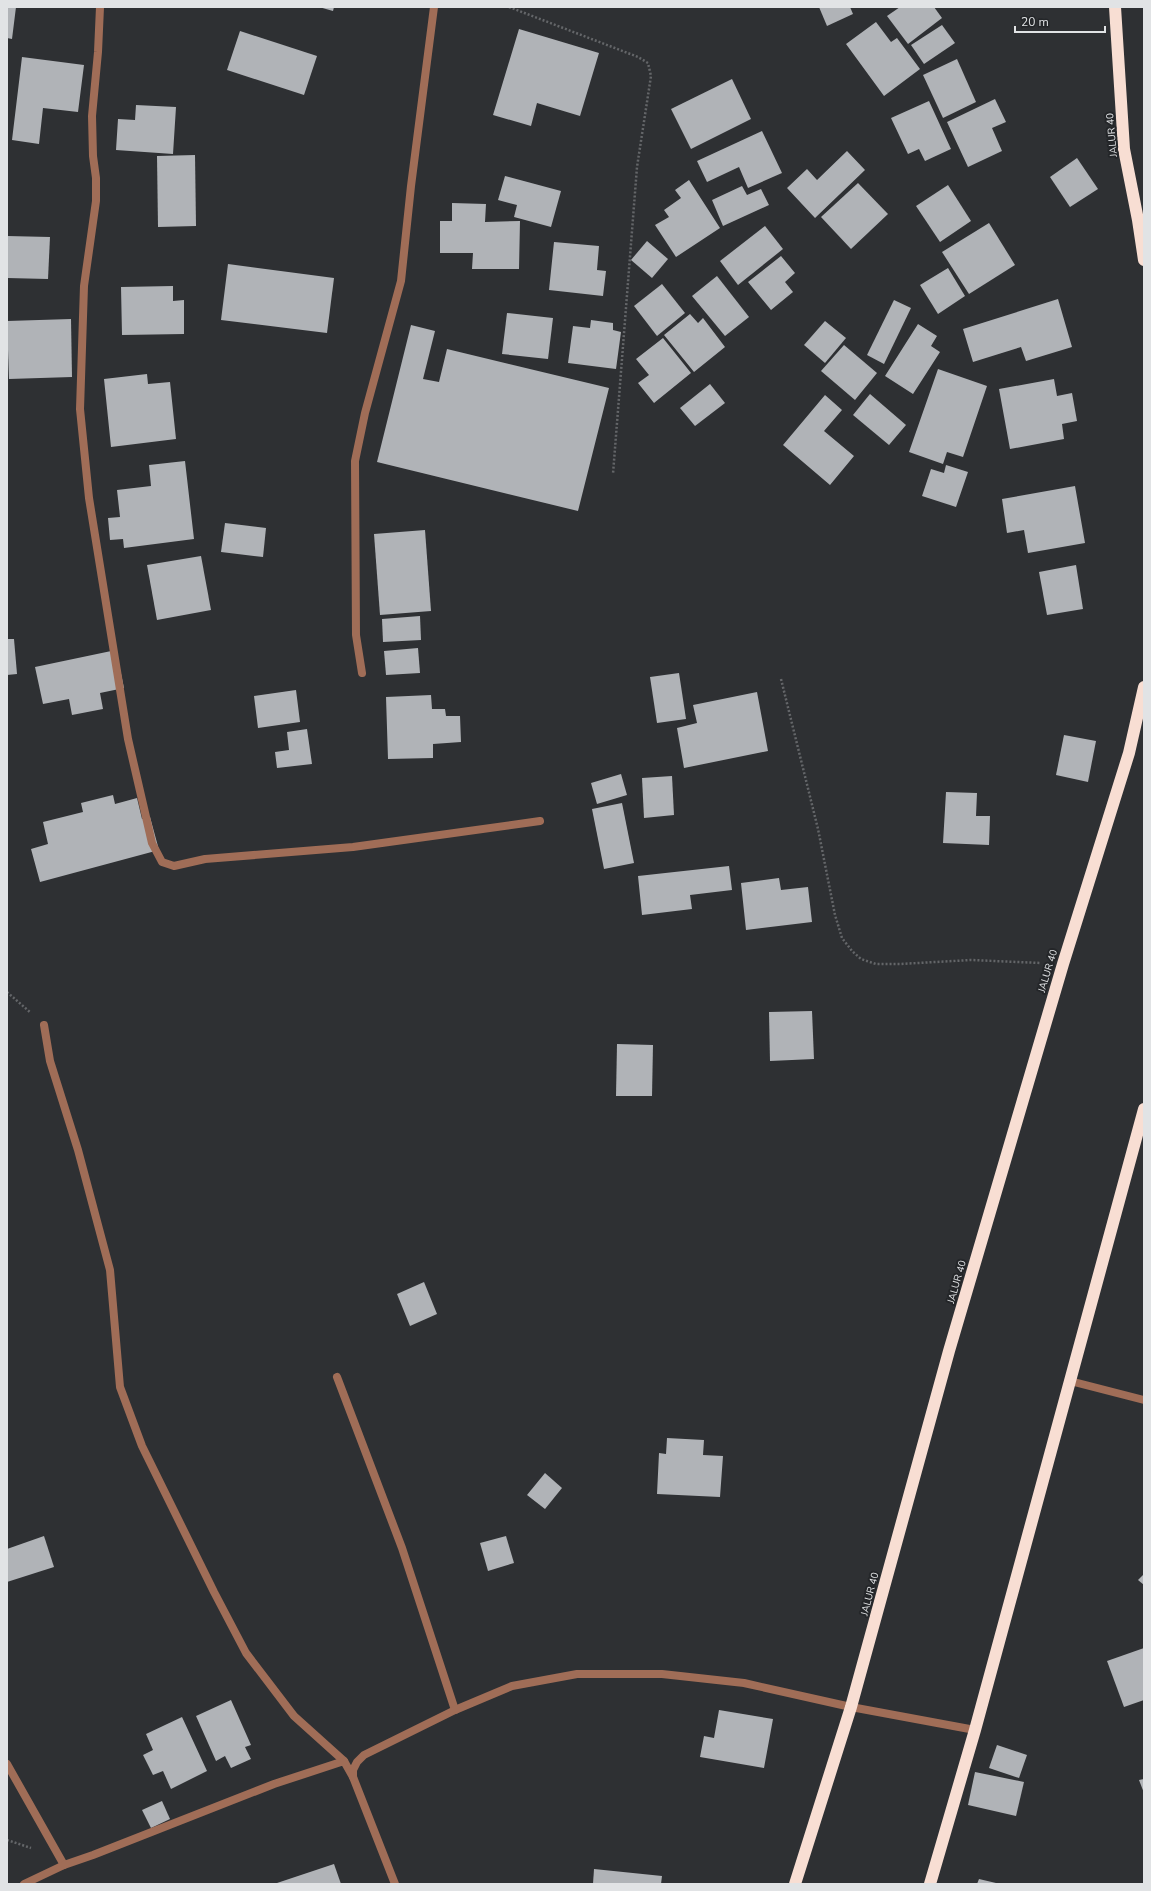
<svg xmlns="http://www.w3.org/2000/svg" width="1151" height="1891" font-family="'Nunito Sans',sans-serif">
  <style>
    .building { fill: #b0b3b7 }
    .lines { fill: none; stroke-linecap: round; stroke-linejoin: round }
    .path { stroke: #646669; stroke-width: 2.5; stroke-dasharray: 2 2; stroke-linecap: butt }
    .street { stroke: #a06d57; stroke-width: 8 }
    .highway { stroke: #f8ded3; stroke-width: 12 }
    .labels { text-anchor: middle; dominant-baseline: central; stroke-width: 4; stroke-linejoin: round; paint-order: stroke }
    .street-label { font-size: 10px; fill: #e1e3e5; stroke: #242629 }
  </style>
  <rect width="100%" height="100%" fill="#2e3033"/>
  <g class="building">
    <polygon points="7,7 16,7 12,39 7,38"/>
    <polygon points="319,7 334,7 333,11"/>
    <polygon points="819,7 850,7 853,14 827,26"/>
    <polygon points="900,7 934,7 942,18 908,44 887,16"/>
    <polygon points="876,22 891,42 897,38 920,69 884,96 846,44"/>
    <polygon points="942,25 955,43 924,64 911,45"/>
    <polygon points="519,29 599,53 580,116 537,103 531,126 493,115"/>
    <polygon points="240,31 317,56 304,95 227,70"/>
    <polygon points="22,57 84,65 78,112 43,108 39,144 12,140"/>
    <polygon points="957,59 976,102 943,118 923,75"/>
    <polygon points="732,79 751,119 691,149 671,109"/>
    <polygon points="995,99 1006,122 992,128 1002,151 968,167 947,122"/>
    <polygon points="929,101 951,149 925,161 919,149 908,154 891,118"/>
    <polygon points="136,105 176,107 173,154 116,150 118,119 135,120"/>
    <polygon points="762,131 782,173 748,188 739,167 707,182 697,161"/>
    <polygon points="847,151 865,170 815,218 787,188 807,169 817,180"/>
    <polygon points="195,155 196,226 158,227 157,156"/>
    <polygon points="1077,158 1098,189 1070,207 1050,177"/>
    <polygon points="505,176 561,191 551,227 514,217 517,205 498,200"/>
    <polygon points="689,180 720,228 676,257 655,225 669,217 664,210 681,198 675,190"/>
    <polygon points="858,183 888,214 851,249 821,217"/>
    <polygon points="948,185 971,221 940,242 916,206"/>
    <polygon points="742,186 747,195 761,189 769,205 723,226 712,200"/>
    <polygon points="452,203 486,204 485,222 520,221 519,269 472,269 473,253 440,253 440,221 452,221"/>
    <polygon points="989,223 1015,265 969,294 942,252"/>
    <polygon points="765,226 783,249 738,285 720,261"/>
    <polygon points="7,236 50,237 48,279 7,278"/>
    <polygon points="647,241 668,259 652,278 631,260"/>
    <polygon points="554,242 599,246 597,270 606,271 603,296 549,290"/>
    <polygon points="781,256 795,273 785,282 793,292 771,310 748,282"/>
    <polygon points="228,264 334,278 327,333 221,320"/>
    <polygon points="948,268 965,296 938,314 920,285"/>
    <polygon points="717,276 749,317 725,336 692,296"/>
    <polygon points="662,284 685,313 657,336 634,306"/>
    <polygon points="173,286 173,301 184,300 184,334 122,335 121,287"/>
    <polygon points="1058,299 1072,347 1026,361 1021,347 973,362 963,329"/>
    <polygon points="894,300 911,308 884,364 867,355"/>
    <polygon points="507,313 553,318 548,359 502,354"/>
    <polygon points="690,314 698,323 703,318 725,347 694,372 664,335"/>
    <polygon points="71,319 72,377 9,379 7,321"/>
    <polygon points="591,320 613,323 613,330 621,332 616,369 568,363 573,326 590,328"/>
    <polygon points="825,321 846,338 825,363 804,345"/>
    <polygon points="918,324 937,336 931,346 940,352 913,394 885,376"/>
    <polygon points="411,325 435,331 423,379 439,382 447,349 609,388 578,511 377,462"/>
    <polygon points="663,338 691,373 654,403 638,383 649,375 636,359"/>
    <polygon points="844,345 877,373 855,400 821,371"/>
    <polygon points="938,369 987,386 963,457 947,452 943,464 909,452"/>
    <polygon points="147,374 148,384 170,382 176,439 111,447 104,379"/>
    <polygon points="1054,379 1057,396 1072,393 1077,421 1062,424 1064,439 1010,449 999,389"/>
    <polygon points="710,384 725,403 695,426 680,408"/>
    <polygon points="870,394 906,425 889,445 853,415"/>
    <polygon points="825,395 842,410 824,431 854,456 830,485 783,445"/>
    <polygon points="185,461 194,539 124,548 123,539 110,540 108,518 120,517 117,490 151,486 149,465"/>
    <polygon points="946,465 968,472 956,507 922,496 931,469 944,473"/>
    <polygon points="1075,486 1085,543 1028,553 1024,530 1007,533 1002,499"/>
    <polygon points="225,523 266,528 263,557 221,552"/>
    <polygon points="425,530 431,611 380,615 374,534"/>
    <polygon points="201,556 211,610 157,620 147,565"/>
    <polygon points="1076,565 1083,609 1047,615 1039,572"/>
    <polygon points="420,616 421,640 383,642 382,619"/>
    <polygon points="7,639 14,639 17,674 7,675"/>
    <polygon points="418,648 420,673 386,675 384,651"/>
    <polygon points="116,650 124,688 100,693 103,709 72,715 69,699 43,704 35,667"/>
    <polygon points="679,673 686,719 657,723 650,677"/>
    <polygon points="296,690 300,722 258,728 254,696"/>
    <polygon points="757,692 768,751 684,768 677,728 697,723 693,705"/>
    <polygon points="431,695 432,709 445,709 446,716 460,716 461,742 433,744 433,758 388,759 386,697"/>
    <polygon points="307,729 312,764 277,768 275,752 289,750 287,732"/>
    <polygon points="1064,735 1096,741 1088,782 1056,775"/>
    <polygon points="621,774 627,795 597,804 591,783"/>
    <polygon points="672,776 674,815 644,818 642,778"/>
    <polygon points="946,792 977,793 976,816 990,816 989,845 943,843"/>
    <polygon points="113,795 115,804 137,798 142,819 150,817 159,850 40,882 31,849 48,844 43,822 83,812 81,803"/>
    <polygon points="622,803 634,863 604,869 592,809"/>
    <polygon points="729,866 732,890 690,895 692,909 642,915 638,876"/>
    <polygon points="779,878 781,890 808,887 812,922 746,930 741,883"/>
    <polygon points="812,1011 814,1059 770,1061 769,1012"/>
    <polygon points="617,1044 653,1045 652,1096 616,1096"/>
    <polygon points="424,1282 437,1314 410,1326 397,1294"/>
    <polygon points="667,1438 704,1440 703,1455 723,1456 720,1497 657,1494 659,1453 666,1454"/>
    <polygon points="545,1473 562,1488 545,1509 527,1495"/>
    <polygon points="44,1536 54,1567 7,1582 7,1549"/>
    <polygon points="506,1536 514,1563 488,1571 480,1543"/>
    <polygon points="1144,1574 1144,1585 1138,1580"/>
    <polygon points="1144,1648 1144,1700 1124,1707 1107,1661"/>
    <polygon points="231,1700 251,1745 245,1747 251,1759 231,1768 225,1756 216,1761 196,1716"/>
    <polygon points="719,1710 773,1719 764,1768 700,1757 704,1736 714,1738"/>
    <polygon points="182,1717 207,1771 171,1789 163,1771 153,1775 143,1755 153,1750 146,1734"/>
    <polygon points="997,1745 1027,1755 1019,1778 989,1768"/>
    <polygon points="975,1772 1024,1782 1016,1816 968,1805"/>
    <polygon points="1144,1779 1144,1793 1139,1780"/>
    <polygon points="162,1801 170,1819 151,1828 142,1810"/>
    <polygon points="334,1864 341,1884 274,1884"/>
    <polygon points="594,1869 662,1876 661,1884 593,1884"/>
    <polygon points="979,1879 996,1883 996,1884 977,1884"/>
  </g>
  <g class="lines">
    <g class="path">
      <polyline points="509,7 638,57 648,63 651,76 637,167 613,474"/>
      <polyline points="781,679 818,829 835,915 842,938 852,951 861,959 876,964 900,964 971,960 1041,963"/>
      <polyline points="7,992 31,1013"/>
      <polyline points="7,1840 31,1848"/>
    </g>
    <g class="street">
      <polyline points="100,7 98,52 92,116 93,156 96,178 96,201 84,286 80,409 89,498 128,739 152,843 162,862 174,866 205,859 353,847 540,821"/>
      <polyline points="362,673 356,635 355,461 365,413 401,281 411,186 434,7"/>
      <polyline points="44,1025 50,1061 78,1150 110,1270 120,1387 142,1446 214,1592 246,1653 294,1716 344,1761"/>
      <polyline points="337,1377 402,1548 455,1710"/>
      <polyline points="1070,1381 1144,1400"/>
      <polyline points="7,1764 64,1865"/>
      <polyline points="24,1884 64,1865 93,1855 274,1784 344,1761 353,1777"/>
      <polyline points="395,1884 353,1777 353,1770 357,1762 364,1755 455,1710 512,1686 577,1674 662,1674 744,1683 851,1707 975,1730"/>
    </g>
    <g class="highway">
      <polyline points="1115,7 1124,149 1138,220 1144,260"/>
      <polyline points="795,1884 851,1707 949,1351 1063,964 1129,753 1144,687"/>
      <polyline points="930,1884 975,1730 1144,1109"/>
    </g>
  </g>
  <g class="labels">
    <g class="street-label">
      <text transform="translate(1112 135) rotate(-95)">JALUR 40</text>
      <text transform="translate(1048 971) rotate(-73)">JALUR 40</text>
      <text transform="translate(957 1282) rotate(-74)">JALUR 40</text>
      <text transform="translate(870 1594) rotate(-75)">JALUR 40</text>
    </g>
  </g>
  <rect width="1151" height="1891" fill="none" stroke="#e1e3e5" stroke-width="16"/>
  <path d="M1015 26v6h90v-6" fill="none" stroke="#e1e3e5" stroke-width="2"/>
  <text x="1021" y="26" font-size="12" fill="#e1e3e5" stroke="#242629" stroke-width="3" paint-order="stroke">20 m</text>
</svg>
